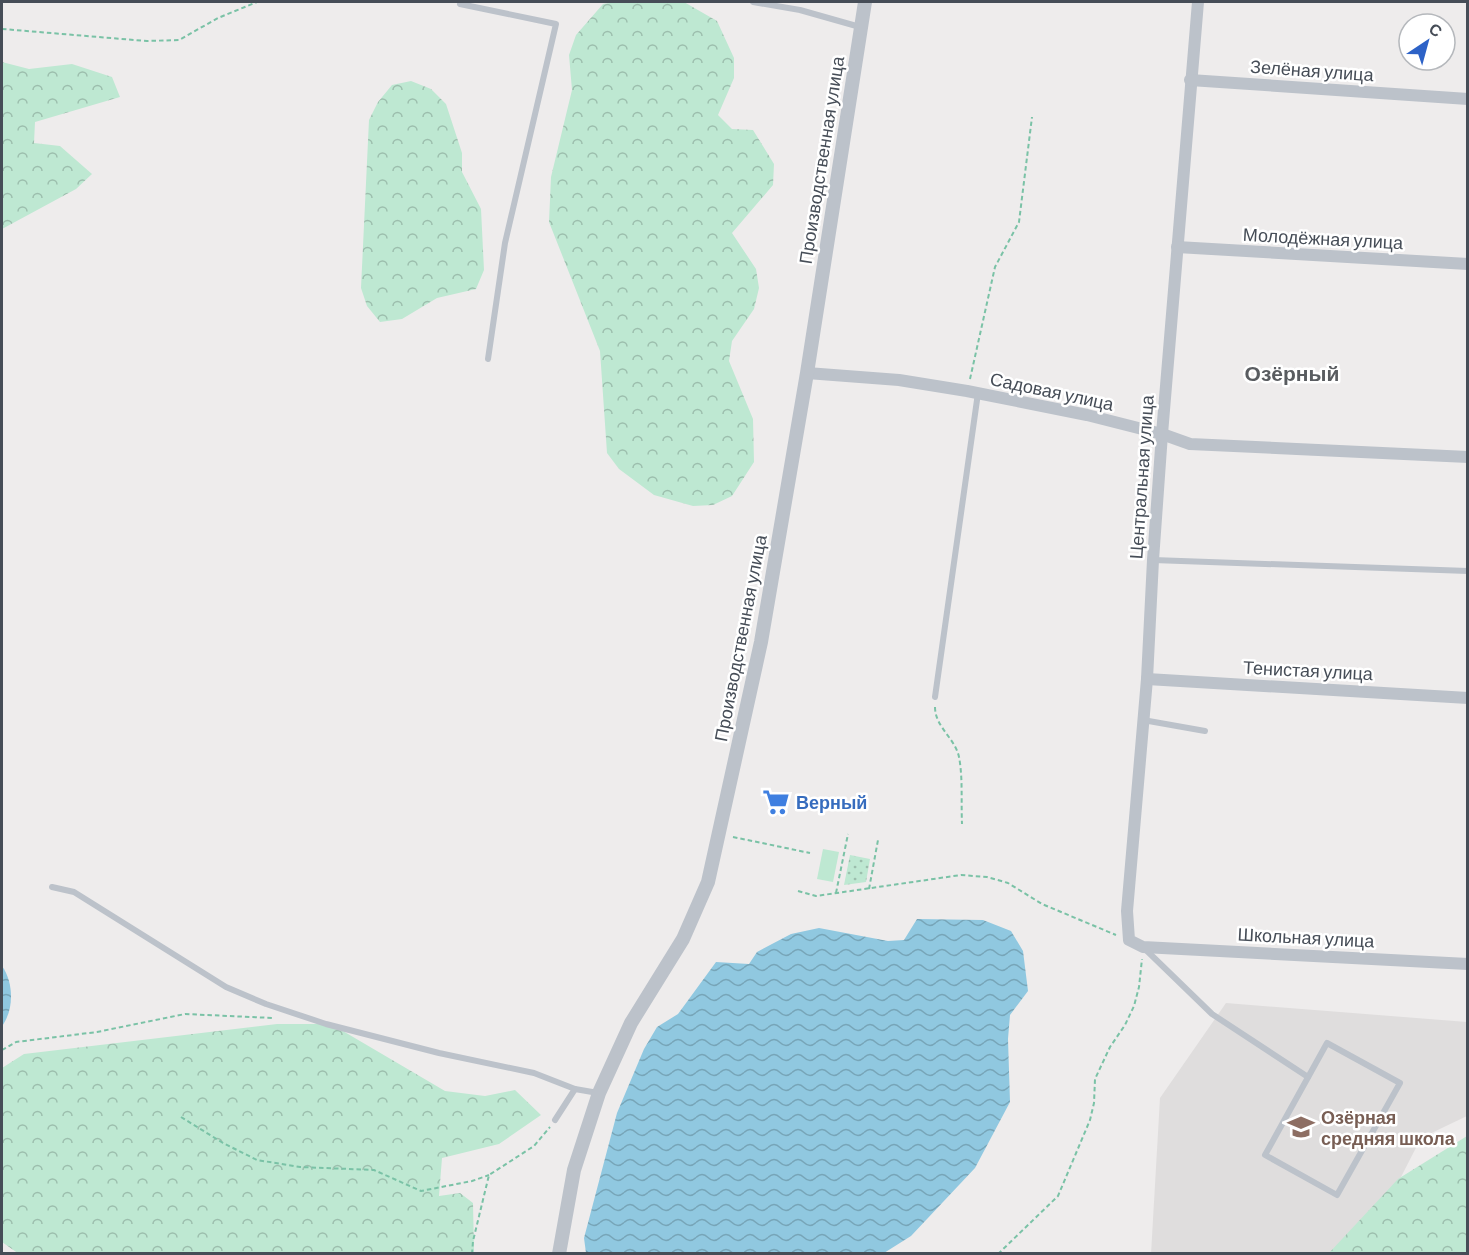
<svg xmlns="http://www.w3.org/2000/svg" width="1469" height="1255" font-family="Barlow,sans-serif">
  <style>
    .education { fill: #dfdddd }
    .green { fill: #bee8d2 }
    .forest { fill: url(#forest-crowns) }
    .park { fill: url(#park-dots) }
    .water { fill: url(#water-waves) }
    .lines { fill: none; stroke-linecap: round; stroke-linejoin: round }
    .path { stroke: #7ac2a6; stroke-width: 2; stroke-dasharray: 4.5 3; stroke-linecap: butt }
    .service { stroke: #bcc2ca; stroke-width: 6 }
    .minor { stroke: #bcc2ca; stroke-width: 12 }
    .tertiary { stroke: #bcc2ca; stroke-width: 14 }
    .labels { text-anchor: middle; dominant-baseline: central; stroke-width: 5; stroke-linejoin: round; paint-order: stroke }
    .street-label { font-size: 18px; fill: #464d57; stroke: #fff }
    .shop-label { font-size: 18px; font-weight: bold; fill: #366cbe; stroke: #fff; text-anchor: start }
    .education-label { font-size: 18px; font-weight: bold; fill: #785e54; stroke: #fff; text-anchor: start }
    .quarter-label { font-size: 21px; font-weight: bold; fill: #595c60; stroke: #fff }
  </style>
  <defs>
    <pattern id="forest-crowns" width="20" height="18" patternUnits="userSpaceOnUse" patternTransform="scale(1.5)"><rect width="20" height="18" fill="#bee8d2"/><path d="M2 6a3 3 0 1 1 6 0M12 15a3 3 0 1 1 6 0" fill="none" stroke="#9cbead"/></pattern>
    <pattern id="park-dots" width="8" height="8" patternUnits="userSpaceOnUse" patternTransform="scale(1.5)"><rect width="8" height="8" fill="#bee8d2"/><path d="M2 2h.1M6 6h.1" fill="none" stroke="#9cbead" stroke-width="1.8" stroke-linecap="round"/></pattern>
    <pattern id="water-waves" width="16" height="10" patternUnits="userSpaceOnUse" patternTransform="scale(1.5)"><rect width="16" height="10" fill="#90c8e0"/><path d="M0 5q4-4 8 0t8 0" fill="none" stroke="#77a5b8"/></pattern>
  </defs>
  <rect width="100%" height="100%" fill="#eeecec"/>
  <polygon class="education" points="1226,1003 1467,1022 1467,1116 1421,1138 1362,1253 1151,1254 1160,1098"/>
  <polygon class="green" points="823,849 839,852 833,882 817,879"/>
  <g class="forest">
    <polygon points="616,2 684,2 717,21 734,58 734,78 718,115 732,129 753,130 774,164 773,185 732,233 756,269 759,288 754,309 732,341 729,361 753,419 754,462 732,496 713,505 693,506 654,495 619,469 607,453 600,351 549,222 551,177 572,90 569,55 576,35 603,4"/>
    <polygon points="2,62 29,69 72,64 112,77 120,97 35,122 34,143 60,146 92,174 76,189 2,229"/>
    <polygon points="411,81 431,89 446,104 462,153 462,172 481,209 484,270 476,289 437,298 402,319 380,322 367,306 361,288 369,120 378,102 392,85"/>
    <polygon points="277,1024 331,1024 445,1091 485,1096 515,1090 541,1115 499,1144 442,1158 439,1196 460,1193 473,1203 474,1253 19,1254 2,1242 2,1068 24,1054"/>
    <polygon points="1467,1136 1467,1253 1329,1253 1398,1179"/>
  </g>
  <polygon class="park" points="850,855 870,859 866,882 844,885"/>
  <g class="water">
    <polygon points="917,919 983,920 1011,931 1023,951 1028,991 1010,1015 1008,1039 1010,1102 975,1168 911,1236 884,1253 586,1253 584,1238 617,1113 644,1049 657,1027 678,1014 716,962 749,964 757,952 791,934 819,928 888,941 904,940"/>
    <path d="M2,966C14,983 14,1010 2,1026Z"/>
  </g>
  <g class="lines">
    <g class="path">
      <polyline points="2,29 147,41 179,40 218,18 257,2"/>
      <polyline points="970,379 995,267 1019,222 1032,117"/>
      <path d="M935,707C935,727 955,738 959,757C963,778 961,802 962,824"/>
      <polyline points="733,837 810,853"/>
      <polyline points="869,889 878,840"/>
      <polyline points="798,891 816,896 961,875 987,877 1008,883 1042,904 1116,935"/>
      <polyline points="836,893 848,834"/>
      <polyline points="2,1050 16,1042 97,1032 185,1014 273,1018"/>
      <polyline points="181,1117 223,1143 257,1160 300,1167 374,1170 421,1191 472,1181 489,1175"/>
      <polyline points="472,1254 473,1241 489,1175 534,1146 550,1127"/>
      <polyline points="998,1254 1058,1196 1090,1120 1094,1103 1095,1079 1110,1047 1125,1025 1134,1006 1139,987 1142,959"/>
    </g>
    <g class="service">
      <polyline points="461,2 460,4 556,24 505,243 488,359"/>
      <polyline points="753,2 800,10 860,27"/>
      <polyline points="1153,560 1468,571"/>
      <polyline points="935,697 978,393"/>
      <polyline points="1143,720 1205,731"/>
      <polyline points="52,887 74,892 226,987 266,1004 326,1024 439,1053 534,1073 575,1089"/>
      <polyline points="1145,949 1212,1014 1308,1077"/>
      <polygon points="1327,1043 1400,1083 1337,1195 1265,1155"/>
      <polyline points="555,1120 575,1089 598,1093"/>
    </g>
    <g class="minor">
      <polyline points="1198,2 1162,434 1153,560 1147,679 1127,911 1129,940 1143,947 1468,964"/>
      <polyline points="1190,80 1468,99"/>
      <polyline points="1177,247 1468,264"/>
      <polyline points="807,373 899,380 967,391 1087,415 1162,434 1190,444 1468,457"/>
      <polyline points="1147,679 1468,698"/>
    </g>
    <polyline class="tertiary" points="559,1254 574,1170 599,1093 631,1023 683,939 708,882 761,642 807,373 865,2"/>
  </g>
  <defs>
    <symbol id="supermarket-bare" viewBox="-9 -9 18 18"><path d="M-6-5.5h2.5l.6 2H6L4.5 2H-2.5L-4.4-4H-6ZM-1.5 3.2a1.3 1.3 0 1 0 .1 0ZM3 3.2a1.3 1.3 0 1 0 .1 0Z" fill="#3f7fe0" stroke="#fff" stroke-width="2.5" paint-order="stroke"/></symbol>
    <symbol id="school-bare" viewBox="-9 -9 18 18"><path d="M0-5L7-2L0 1L-7-2ZM-4 1L0 2.5L4 1V4Q0 6-4 4Z" fill="#8d6e63" stroke="#fff" stroke-width="2.5" paint-order="stroke"/></symbol>
  </defs>
  <g fill-rule="evenodd">
    <use href="#supermarket-bare" x="757" y="783" width="38" height="38"/>
    <use href="#school-bare" x="1282" y="1108" width="38" height="38"/>
  </g>
  <g class="labels">
    <g class="street-label">
      <text transform="translate(1312 70) rotate(4)">Зелёная улица</text>
      <text transform="translate(821 160) rotate(-81)">Производственная улица</text>
      <text transform="translate(1323 238) rotate(3)">Молодёжная улица</text>
      <text transform="translate(1052 391) rotate(12)">Садовая улица</text>
      <text transform="translate(1141 477) rotate(-86)">Центральная улица</text>
      <text transform="translate(740 638) rotate(-79)">Производственная улица</text>
      <text transform="translate(1308 670) rotate(3)">Тенистая улица</text>
      <text transform="translate(1306 937) rotate(3)">Школьная улица</text>
    </g>
    <g class="shop-label">
      <text x="796" y="802">Верный</text>
    </g>
    <g class="education-label">
      <text x="1321" y="1117">Озёрная<tspan x="1321" dy="21">средняя школа</tspan></text>
    </g>
    <g class="quarter-label">
      <text x="1292" y="372">Озёрный</text>
    </g>
  </g>
  <rect width="1469" height="1255" fill="none" stroke="#464d57" stroke-width="6"/>
  <g transform="translate(1427 42) rotate(36)"><circle r="28" fill="#ffffff" stroke="#b5b8bc" stroke-width="1.5"/>
  <path d="M0-4.5L10 22L0 15L-10 22Z" fill="#2d62c7"/>
  <text y="-9" font-size="16" font-weight="bold" text-anchor="middle" fill="#464d57">С</text>
  </g>
</svg>
